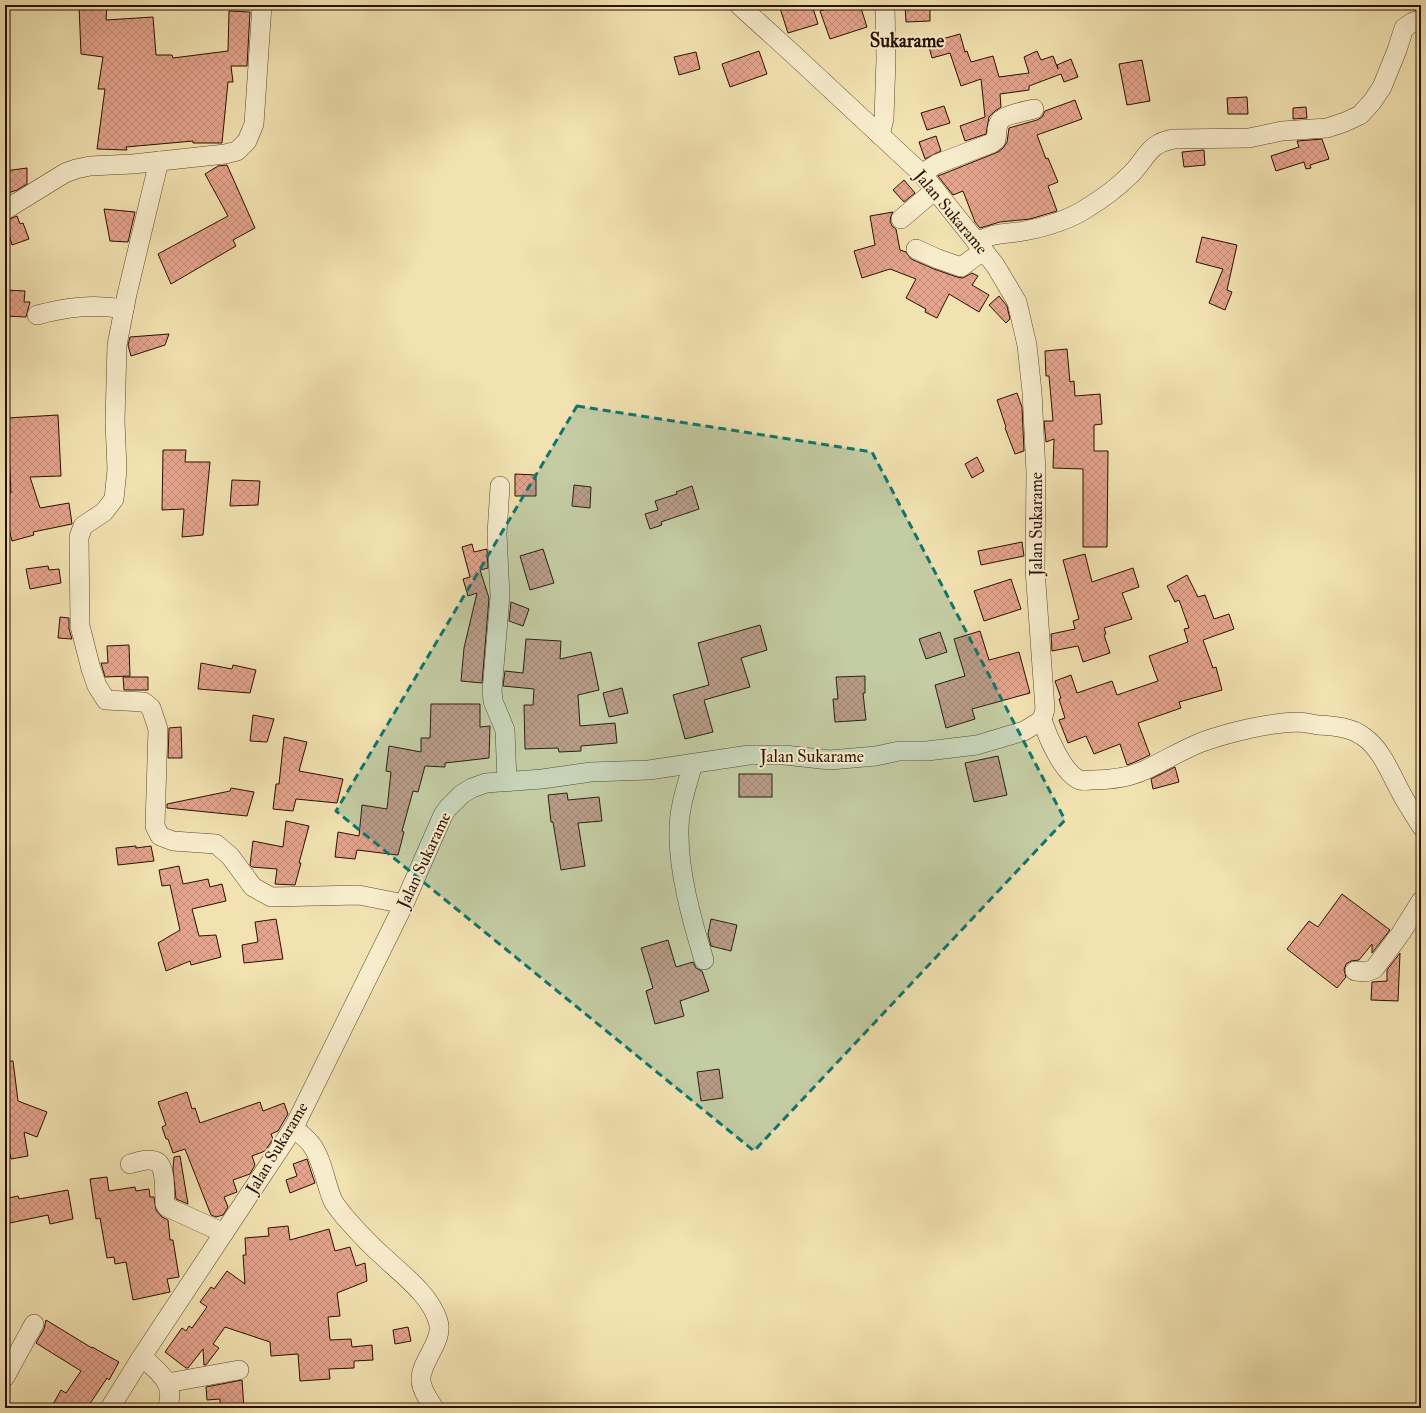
<svg xmlns="http://www.w3.org/2000/svg" width="1426" height="1413" font-family="'IM FELL Double Pica',serif">
  <style>
    .building { fill: url(#building-cross-hatch); stroke: #2b0f00 }
    .lines { fill: none; stroke-linecap: round; stroke-linejoin: round }
    .minor-casing { stroke: #5d442c; stroke-width: 20 }
    .minor { stroke: #f7eccc; stroke-width: 19 }
    .marked { fill: #0f766e; fill-opacity: 0.2; stroke: #0f766e; stroke-width: 3; stroke-dasharray: 8 5; stroke-linejoin: round }
    .labels { text-anchor: middle; dominant-baseline: central; stroke-width: 4; stroke-linejoin: round; paint-order: stroke }
    .street-label { font-size: 17px; fill: #2b0f00; stroke: #f7eccc }
    .quarter-label { font-size: 19px; font-weight: bold; fill: #2b0f00; stroke: #f7eccc }
  </style>
  <defs>
    <pattern id="building-cross-hatch" width="8" height="8" patternUnits="userSpaceOnUse"><rect width="8" height="8" fill="#e4a48d"/><path d="M0 0l8 8M0 8l8-8" fill="none" stroke="#c48c78"/></pattern>
  </defs>
  <rect width="100%" height="100%" fill="#f2e2b1"/>
  <filter id="stains"><feTurbulence type="fractalNoise" baseFrequency=".005" numOctaves="4"/><feColorMatrix values="0 0 0 0 .2 0 0 0 0 .09 0 0 0 0 .02 0 0 0 .5 -.17"/></filter>
  <radialGradient id="worn" r=".72"><stop offset=".6" stop-color="#630" stop-opacity="0"/><stop offset="1" stop-color="#630" stop-opacity=".3"/></radialGradient>
  <g class="building">
    <polygon points="79,5 107,5 106,20 153,17 156,55 172,55 173,58 228,51 229,11 250,12 247,66 231,66 233,82 228,82 222,143 193,143 193,141 126,147 127,150 97,149 105,89 98,89 103,57 81,54"/>
    <polygon points="779,5 812,5 818,24 788,33"/>
    <polygon points="838,5 860,5 867,27 830,39 820,11"/>
    <polygon points="905,5 930,5 930,21 906,22"/>
    <polygon points="960,34 965,52 967,51 971,62 993,56 999,77 1029,73 1024,57 1037,51 1041,60 1053,56 1058,69 1057,65 1071,59 1078,77 1064,82 1061,74 1029,86 1029,90 1000,94 1001,107 995,111 989,117 986,134 965,141 960,126 985,117 981,79 961,86 950,53 932,58 928,43"/>
    <polygon points="759,51 767,74 730,87 722,64"/>
    <polygon points="696,52 700,69 679,75 674,57"/>
    <polygon points="1142,60 1150,101 1127,105 1119,64"/>
    <polygon points="1247,97 1248,114 1228,114 1227,98"/>
    <polygon points="1075,100 1082,119 1037,135 1046,159 1048,158 1058,182 1048,186 1057,211 1030,219 1000,222 980,228 975,222 963,191 953,195 938,176 998,152 1003,148 1007,142 1009,128 1037,120 1042,117 1045,111"/>
    <polygon points="944,106 950,123 927,130 921,113"/>
    <polygon points="1306,107 1307,118 1293,119 1293,108"/>
    <polygon points="936,136 941,151 925,159 919,142"/>
    <polygon points="1322,139 1329,159 1310,165 1311,168 1306,169 1304,162 1276,171 1271,156 1299,147 1297,141"/>
    <polygon points="1204,150 1205,165 1184,167 1182,152"/>
    <polygon points="227,165 255,228 233,240 236,246 171,284 158,254 228,216 205,174 218,166"/>
    <polygon points="27,168 27,184 17,190 5,194 5,171"/>
    <polygon points="904,180 915,193 904,202 893,190"/>
    <polygon points="104,209 135,212 128,242 110,241"/>
    <polygon points="893,212 891,216 890,221 892,226 896,229 900,250 906,252 911,259 934,269 957,277 963,278 972,273 978,276 972,285 989,295 979,312 949,294 937,318 925,312 926,309 906,298 916,279 890,269 862,278 854,251 875,245 870,216"/>
    <polygon points="17,216 20,224 23,223 29,239 12,245 5,221"/>
    <polygon points="1202,237 1237,245 1227,290 1232,292 1225,310 1209,303 1223,269 1196,262"/>
    <polygon points="5,290 25,291 24,302 30,302 26,317 5,316"/>
    <polygon points="999,296 1007,306 1010,319 1006,323 989,305"/>
    <polygon points="169,334 165,345 131,356 128,345 130,337"/>
    <polygon points="1067,349 1070,382 1074,381 1075,396 1100,394 1102,424 1094,425 1094,451 1108,451 1107,547 1083,547 1083,469 1053,468 1054,439 1046,442 1044,421 1053,421 1049,376 1046,376 1045,351"/>
    <polygon points="1017,393 1022,407 1024,451 1015,454 1005,428 1006,427 997,400"/>
    <polygon points="58,415 61,476 30,477 40,508 69,503 72,524 33,532 34,535 12,541 5,513 5,499 7,498 6,494 11,493 7,418"/>
    <polygon points="163,450 186,450 185,462 210,462 203,535 182,537 184,509 162,510"/>
    <polygon points="977,457 984,471 972,478 965,464"/>
    <polygon points="515,474 536,475 536,496 515,496"/>
    <polygon points="232,480 260,481 258,505 230,506"/>
    <polygon points="574,485 591,487 590,508 572,506"/>
    <polygon points="692,486 699,509 661,522 662,525 650,529 645,514 658,510 655,501 677,494 676,492"/>
    <polygon points="1022,542 1024,556 981,565 978,551"/>
    <polygon points="472,544 474,552 487,549 488,568 480,570 489,598 482,683 461,681 464,648 477,593 468,596 463,579 470,577 462,547"/>
    <polygon points="543,549 554,583 530,590 520,556"/>
    <polygon points="1085,554 1092,582 1133,568 1139,587 1122,593 1132,619 1104,628 1106,634 1104,635 1110,653 1083,662 1078,646 1052,651 1051,634 1075,629 1073,621 1079,619 1063,560"/>
    <polygon points="48,566 49,570 59,569 61,583 30,589 26,569"/>
    <polygon points="1187,575 1198,597 1205,595 1214,619 1229,614 1234,629 1203,640 1213,668 1216,667 1222,690 1179,702 1181,708 1138,723 1150,755 1135,762 1127,765 1120,744 1094,754 1086,736 1068,743 1059,720 1065,718 1059,699 1061,698 1055,681 1071,675 1077,693 1112,681 1117,695 1158,681 1149,656 1188,642 1184,629 1189,628 1179,600 1175,602 1167,586"/>
    <polygon points="1011,579 1021,609 984,621 974,591"/>
    <polygon points="511,602 529,609 523,626 509,621"/>
    <polygon points="60,617 69,618 69,629 72,639 58,638"/>
    <polygon points="760,625 767,650 741,658 750,687 704,700 713,732 685,739 673,695 709,685 698,643"/>
    <polygon points="980,631 989,660 1019,652 1030,693 972,709 975,719 946,728 935,685 965,676 954,639"/>
    <polygon points="940,632 947,652 926,659 919,639"/>
    <polygon points="526,639 561,641 560,659 591,652 599,690 578,695 580,726 615,723 617,743 581,746 581,751 559,752 558,748 525,749 524,705 533,705 534,689 503,686 505,671 523,673"/>
    <polygon points="129,645 130,676 105,677 101,663 108,663 107,646"/>
    <polygon points="201,663 232,669 233,665 256,670 250,693 198,689"/>
    <polygon points="865,676 865,693 863,693 866,720 835,722 833,699 838,699 836,677"/>
    <polygon points="123,677 148,677 148,690 124,690"/>
    <polygon points="622,688 628,713 609,717 603,693"/>
    <polygon points="431,704 480,704 480,727 490,726 489,758 445,763 445,767 425,766 418,792 413,791 402,831 404,832 398,855 357,850 355,859 335,857 338,832 359,836 362,805 387,809 391,772 386,771 389,746 421,752 421,738 430,738"/>
    <polygon points="253,715 274,719 267,742 250,741"/>
    <polygon points="181,727 182,758 168,758 169,728"/>
    <polygon points="284,737 307,742 299,771 343,779 337,803 296,799 293,811 273,809 276,784 279,784"/>
    <polygon points="998,756 1007,795 974,802 965,763"/>
    <polygon points="1175,767 1179,782 1153,789 1151,779"/>
    <rect x="739" y="774" width="33" height="23"/>
    <polygon points="231,788 254,792 247,816 167,808 167,804 230,791"/>
    <polygon points="567,793 568,800 599,797 602,821 578,823 585,866 561,870 553,822 551,822 548,795"/>
    <polygon points="286,821 309,826 299,863 301,863 295,885 275,884 277,869 252,867 250,865 253,841 283,847"/>
    <polygon points="136,846 136,848 151,846 154,861 118,865 116,848"/>
    <polygon points="179,866 183,884 208,879 210,887 222,884 226,901 192,909 199,936 216,935 221,957 191,965 190,961 166,971 158,943 180,930 170,885 162,886 159,870"/>
    <polygon points="1342,894 1390,930 1372,953 1372,944 1359,960 1351,961 1346,964 1344,970 1346,977 1337,988 1287,949 1309,921 1318,927"/>
    <polygon points="276,919 283,959 244,963 242,945 258,942 255,922"/>
    <polygon points="711,919 737,925 731,951 711,946 708,934"/>
    <polygon points="668,940 676,967 693,962 696,968 702,971 709,991 680,1001 684,1016 655,1024 646,991 653,988 641,948"/>
    <polygon points="1400,953 1398,1001 1371,1000 1372,982 1387,981 1387,970"/>
    <polygon points="5,1061 13,1061 18,1101 47,1112 37,1137 24,1132 28,1156 11,1159 6,1134 5,1134"/>
    <polygon points="719,1069 723,1098 701,1101 697,1072"/>
    <polygon points="187,1092 192,1109 195,1108 200,1123 260,1102 263,1111 284,1103 288,1114 278,1131 271,1134 273,1139 265,1151 252,1156 255,1165 250,1174 233,1180 237,1192 224,1197 228,1207 223,1215 216,1217 211,1215 185,1149 173,1153 168,1139 166,1139 162,1127 166,1125 158,1102"/>
    <polygon points="180,1156 188,1204 176,1199 173,1169 174,1157"/>
    <polygon points="307,1159 315,1183 290,1193 286,1180 297,1176 293,1164"/>
    <polygon points="107,1177 109,1191 135,1187 136,1191 149,1189 150,1197 154,1197 156,1210 162,1217 168,1220 170,1240 173,1240 179,1277 167,1279 170,1292 133,1300 126,1262 115,1264 114,1257 107,1258 100,1218 96,1219 90,1179"/>
    <polygon points="68,1190 73,1219 50,1224 48,1215 5,1224 5,1199 18,1196 19,1199"/>
    <polygon points="288,1226 290,1240 329,1229 335,1251 350,1247 356,1266 365,1263 367,1281 337,1293 340,1316 328,1317 330,1340 351,1339 352,1347 372,1345 373,1360 354,1361 354,1368 329,1369 330,1379 300,1381 298,1354 271,1356 270,1342 225,1327 213,1344 219,1348 206,1365 204,1365 203,1349 188,1368 186,1368 165,1352 182,1328 186,1331 189,1326 192,1328 207,1307 200,1302 211,1287 214,1289 227,1271 245,1284 243,1255 246,1255 245,1238 269,1236 268,1228"/>
    <polygon points="46,1320 92,1348 92,1347 119,1362 109,1380 107,1378 87,1408 51,1408 61,1390 66,1393 81,1371 36,1343 44,1329"/>
    <polygon points="408,1327 411,1341 395,1344 393,1330"/>
    <polygon points="242,1380 244,1408 220,1408 220,1399 207,1400 206,1387"/>
  </g>
  <g class="lines">
    <defs>
      <g id="minor">
        <polyline points="880,135 884,119 886,59 885,5"/>
        <polyline points="159,161 127,294 117,345 115,421 117,470 114,499 104,512 83,526 79,537 80,626 91,669 97,686 106,700 144,702 151,708 158,729 155,826 160,836 173,841 216,844 230,856 253,887 271,897 359,895 404,904"/>
        <path d="M921,174L937,164L992,143L996,140C997,135 996,126 1000,121C1004,115 1026,111 1034,109"/>
        <polyline points="5,210 65,173 76,169 90,166 133,164 225,154 237,151 247,141 254,124 262,5"/>
        <polyline points="901,219 935,190"/>
        <path d="M976,242C982,239 988,237 994,235C1003,233 1014,233 1024,231C1045,227 1069,220 1087,208C1102,199 1118,187 1131,174C1147,158 1148,143 1174,139L1249,138L1282,131L1327,128L1345,122L1360,115L1372,102L1382,87L1397,50L1404,28L1413,22L1421,20"/>
        <polyline points="916,249 938,259 961,267 983,251"/>
        <path d="M37,315C67,307 93,304 124,309"/>
        <polyline points="500,486 497,534 500,596 492,691 493,701 505,730 507,782"/>
        <path d="M1042,720C1047,735 1063,774 1080,780C1083,781 1089,780 1092,780C1109,780 1130,777 1145,770C1164,761 1182,750 1202,742C1230,732 1268,723 1297,722C1304,722 1311,724 1318,725C1334,726 1351,727 1364,737C1383,750 1393,780 1405,800C1410,809 1416,817 1421,826"/>
        <path d="M693,764C687,785 679,807 679,830C678,871 692,921 704,960"/>
        <polyline points="1401,933 1421,901"/>
        <polyline points="1355,971 1366,972 1374,969 1398,937"/>
        <path d="M294,1127C299,1133 306,1138 311,1144C323,1160 325,1183 333,1201C336,1206 340,1211 344,1216C357,1231 371,1246 386,1259C405,1277 430,1295 438,1321C445,1340 419,1363 421,1381C422,1391 429,1400 434,1408"/>
        <path d="M130,1164C137,1162 147,1158 155,1161C167,1164 164,1194 165,1204L167,1207L224,1233"/>
        <path d="M142,1357C158,1371 177,1384 167,1408"/>
        <polyline points="5,1377 34,1324"/>
        <polyline points="167,1383 239,1370"/>
        <polyline points="110,1408 141,1358 294,1127 404,904 443,815 448,808 462,794 472,788 486,783 542,779 591,772 649,770 749,755 784,755 830,760 876,756 899,751 927,751 977,745 1024,731 1042,720 1045,709 1035,569 1036,472 1032,392 1027,345 1017,302 995,265 923,175 793,54 739,5"/>
      </g>
    </defs>
    <use href="#minor" class="minor-casing"/>
    <use href="#minor" class="minor"/>
  </g>
  <path class="marked" d="M577,406L872,452L1065,820L754,1151L336,811Z"/>
  <g class="labels">
    <g class="street-label">
      <text transform="translate(951 212) rotate(50)">Jalan Sukarame</text>
      <text transform="translate(1036 524) rotate(-90)">Jalan Sukarame</text>
      <text x="812" y="756">Jalan Sukarame</text>
      <text transform="translate(424 860) rotate(-65)">Jalan Sukarame</text>
      <text transform="translate(277 1148) rotate(-59)">Jalan Sukarame</text>
    </g>
    <g class="quarter-label">
      <text x="907" y="41">Sukarame</text>
    </g>
  </g>
  <rect width="1426" height="1413" fill="none" stroke="#f2e2b1" stroke-width="20"/>
  <rect x="6" y="6" width="1414" height="1401" fill="none" stroke="#2b0f00" stroke-width="2"/>
  <rect x="10" y="10" width="1406" height="1393" fill="none" stroke="#2b0f00"/>
  <rect width="100%" height="100%" filter="url(#stains)"/>
  <rect width="100%" height="100%" fill="url(#worn)"/>
</svg>
